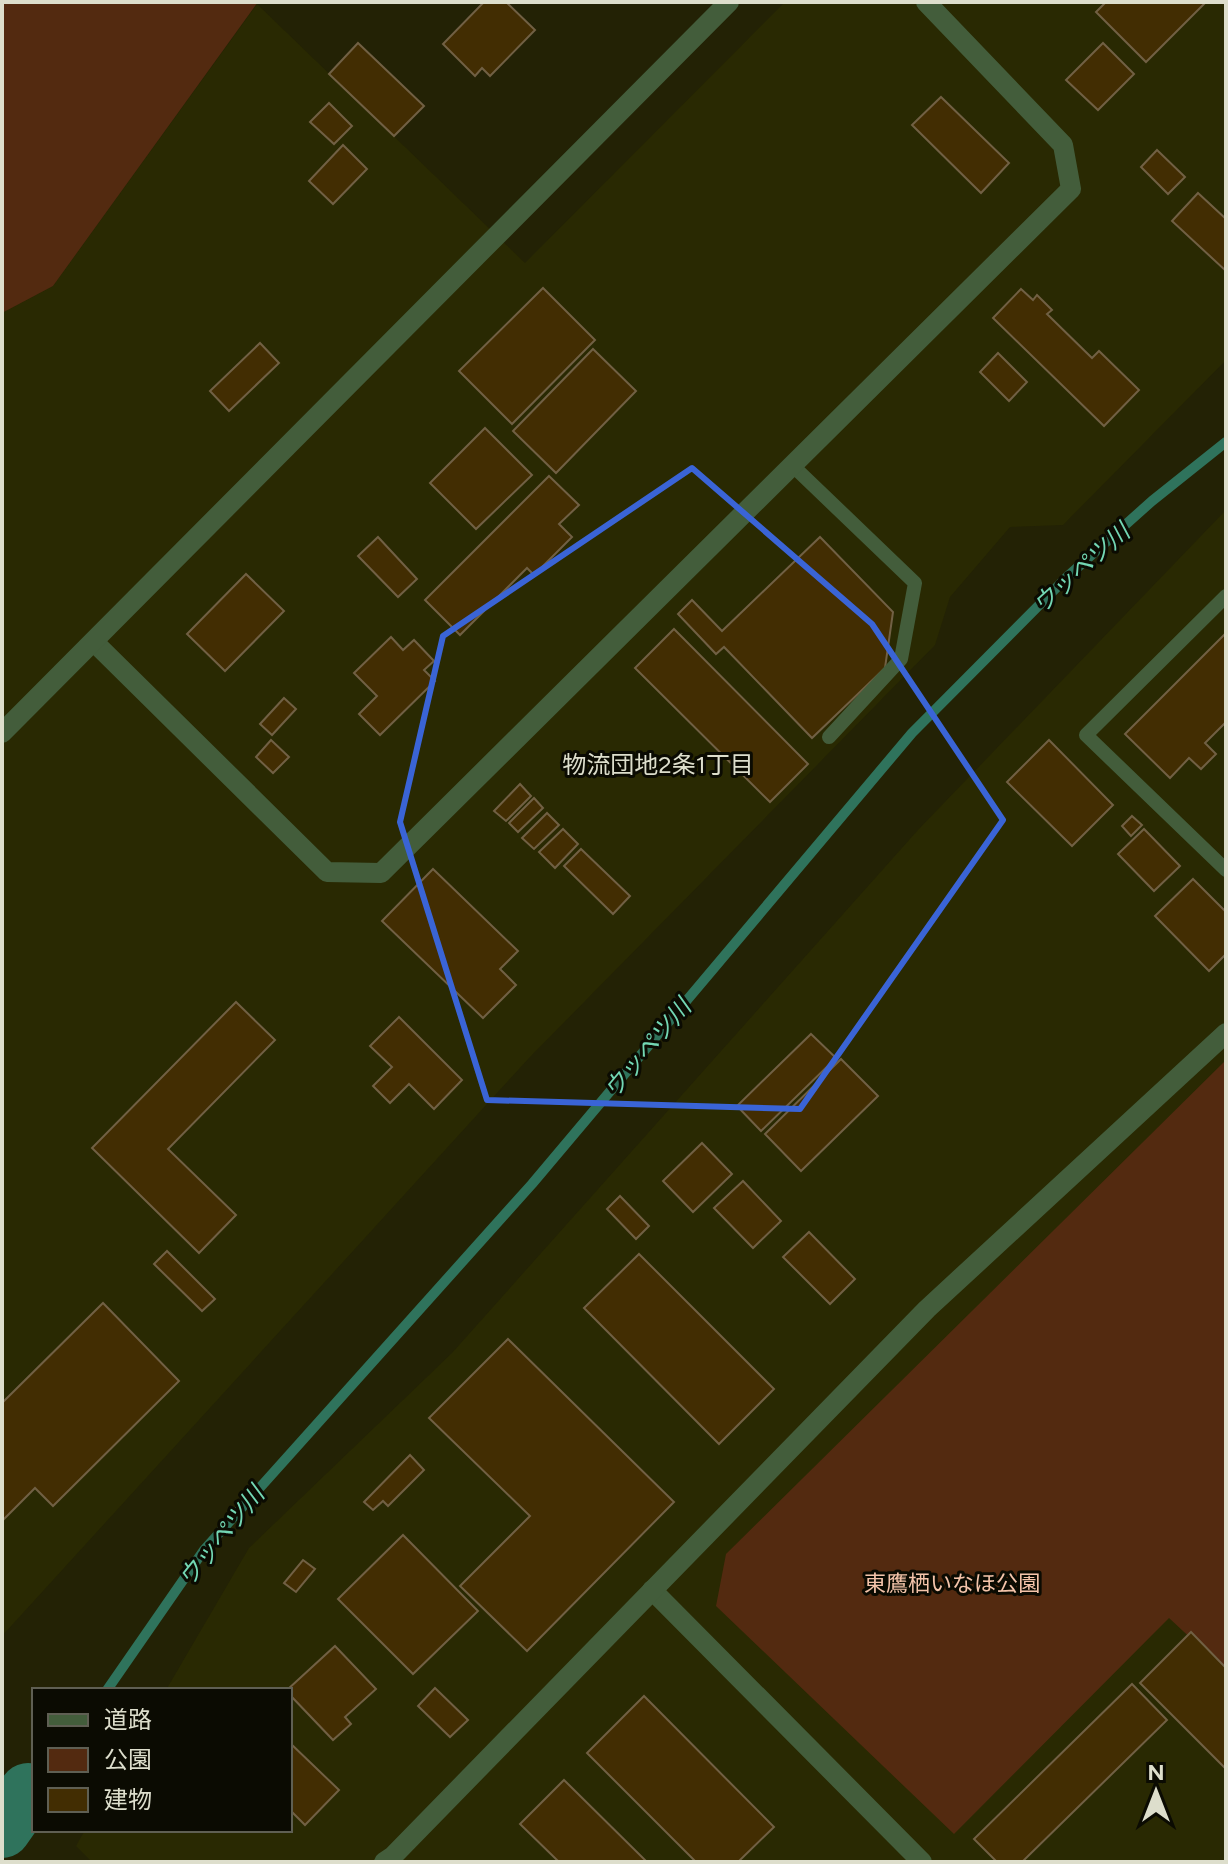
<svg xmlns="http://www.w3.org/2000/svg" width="1228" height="1864" font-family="Figtree,'Noto Sans JP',sans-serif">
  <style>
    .built { fill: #292902 }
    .green { fill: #532a10 }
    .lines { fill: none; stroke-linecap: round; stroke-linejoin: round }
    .stream { stroke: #2f735c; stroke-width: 10 }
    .river { stroke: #2f735c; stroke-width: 58 }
    .building { fill: #422d02; stroke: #716044; stroke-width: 2 }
    .service { stroke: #435d3b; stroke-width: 14 }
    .minor { stroke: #435d3b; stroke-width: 20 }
    .marked { fill: none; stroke: #3a64d6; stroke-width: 6; stroke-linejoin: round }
    .labels { text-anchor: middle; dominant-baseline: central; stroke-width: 6; stroke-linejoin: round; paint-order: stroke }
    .park-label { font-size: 22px; fill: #f4c4aa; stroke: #0b0b02 }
    .water-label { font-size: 24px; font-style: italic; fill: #73d7b4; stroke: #0b0b02 }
    .neighbourhood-label { font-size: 24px; fill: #dddecc; stroke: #0b0b02 }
  </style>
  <rect width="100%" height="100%" fill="#232205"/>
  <g class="built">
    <polygon points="785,2 1226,2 1226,360 1063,525 1010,527 950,597 935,645 529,1058 2,1636 2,313 53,286 257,4 525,263"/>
    <polygon points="1226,510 1226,1862 92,1862 76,1846 85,1830 290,1830 290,1690 166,1690 249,1548 452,1353 918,830"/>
  </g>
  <g class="green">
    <polygon points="2,2 258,2 53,286 2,313"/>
    <polygon points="1226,1060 1226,1671 1169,1618 954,1834 716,1606 726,1554"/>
  </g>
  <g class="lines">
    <g class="stream">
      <polyline points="107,1690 204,1550 532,1184 912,733 1068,576 1152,501 1226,442"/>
      <polyline points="28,1792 34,1785"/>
    </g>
    <polyline class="river" points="2,1829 28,1792"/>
  </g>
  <g class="building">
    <polygon points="484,2 506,2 535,30 490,76 482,68 475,76 443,44"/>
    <polygon points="1106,2 1206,2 1146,62 1096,12"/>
    <polygon points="358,43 424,106 394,136 329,74"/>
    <polygon points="1103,43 1134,74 1098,110 1066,80"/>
    <polygon points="941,97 1009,163 981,193 912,125"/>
    <polygon points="329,103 352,126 334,144 310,122"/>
    <polygon points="343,145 367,169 333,204 309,181"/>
    <polygon points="1157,150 1185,177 1168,194 1141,167"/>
    <polygon points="1198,193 1226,219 1226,271 1172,221"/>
    <polygon points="543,288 595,340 512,424 459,371"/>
    <polygon points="1021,289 1033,300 1037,295 1052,310 1047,314 1092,358 1099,351 1139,390 1104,426 993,318"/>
    <polygon points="260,343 279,363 229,411 210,391"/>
    <polygon points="593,349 636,391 556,473 513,431"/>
    <polygon points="998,353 1027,382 1009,401 980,372"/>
    <polygon points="485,428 532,475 476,529 430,483"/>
    <polygon points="549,476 579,505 559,524 572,537 534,575 527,568 460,635 425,600"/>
    <polygon points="378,537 417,579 398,597 358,556"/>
    <polygon points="820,537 893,612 885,668 812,738 724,647 716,654 678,614 692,600 722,631"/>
    <polygon points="246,574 284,611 225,671 187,634"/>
    <polygon points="674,629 808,764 770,802 635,668"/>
    <polygon points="1226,633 1226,722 1205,743 1216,754 1201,769 1189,758 1170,778 1125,734"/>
    <polygon points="391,637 403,650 414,640 434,661 424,670 435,681 380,735 359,714 377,696 354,673"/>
    <polygon points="284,698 296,709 272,735 260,724"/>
    <polygon points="271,740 289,757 273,773 256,757"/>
    <polygon points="1049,740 1113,805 1072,846 1007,782"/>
    <polygon points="520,784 531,796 506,821 494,811"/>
    <polygon points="534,798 543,808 518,832 509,823"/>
    <polygon points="547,813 559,825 534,849 522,838"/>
    <polygon points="1132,816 1142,825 1131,836 1122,826"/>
    <polygon points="563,829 578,844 555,868 539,852"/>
    <polygon points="1144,829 1180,866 1154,891 1118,854"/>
    <polygon points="581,849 630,896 613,914 564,866"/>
    <polygon points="433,869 518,951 500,969 516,985 483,1018 382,921"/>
    <polygon points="1193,879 1226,912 1226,954 1209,971 1155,916"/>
    <polygon points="236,1002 275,1040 168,1149 236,1215 199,1253 92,1148"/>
    <polygon points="399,1017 462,1080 434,1109 409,1084 390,1103 373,1086 392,1067 370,1046"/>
    <polygon points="811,1034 836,1058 761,1131 737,1106"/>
    <polygon points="841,1059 878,1096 801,1171 765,1134"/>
    <polygon points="702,1143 732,1174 693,1212 663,1181"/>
    <polygon points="743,1181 781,1221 753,1248 714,1208"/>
    <polygon points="620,1196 649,1226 636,1239 607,1209"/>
    <polygon points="809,1232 855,1279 830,1304 783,1257"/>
    <polygon points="167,1251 215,1299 202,1311 154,1264"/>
    <polygon points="639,1254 774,1389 719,1444 584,1308"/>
    <polygon points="103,1303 179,1381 53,1506 35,1488 2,1521 2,1403"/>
    <polygon points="508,1339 674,1502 527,1651 460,1586 530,1516 429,1418"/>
    <polygon points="410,1455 424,1470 388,1506 383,1501 373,1510 364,1502"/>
    <polygon points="403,1535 478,1611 413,1674 338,1599"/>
    <polygon points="303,1560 315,1569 296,1592 284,1583"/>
    <polygon points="1191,1632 1226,1668 1226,1769 1140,1683"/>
    <polygon points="335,1646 376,1689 345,1717 351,1724 333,1740 290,1695 290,1690 287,1690"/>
    <polygon points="1132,1684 1167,1720 1022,1862 997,1862 974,1839"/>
    <polygon points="435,1688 468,1720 450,1737 418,1706"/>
    <polygon points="644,1696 774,1827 738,1862 696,1862 587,1753"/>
    <polygon points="290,1743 339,1790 305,1825 290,1810"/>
    <polygon points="564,1780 647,1862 559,1862 520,1824"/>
  </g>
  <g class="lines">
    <g class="service">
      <polyline points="792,465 915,583 901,659 829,737"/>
      <polyline points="1226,596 1086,735 1226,870"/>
    </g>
    <g class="minor">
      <polyline points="94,642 327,872 381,873 1071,189 1063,145 926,2"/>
      <polyline points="2,733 729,2"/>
      <polyline points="652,1590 922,1862"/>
      <polyline points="384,1862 393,1856 927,1309 1226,1033"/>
    </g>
  </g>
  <path class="marked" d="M692,468L872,624L1003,820L800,1109L487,1100L400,822L443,636Z"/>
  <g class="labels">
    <g class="park-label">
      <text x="952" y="1583">東鷹栖いなほ公園</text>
    </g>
    <g class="water-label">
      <text transform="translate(1081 568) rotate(-42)">ウッペツ川</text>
      <text transform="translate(647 1048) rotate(-50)">ウッペツ川</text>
      <text transform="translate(221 1536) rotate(-51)">ウッペツ川</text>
    </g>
    <g class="neighbourhood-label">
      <text x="658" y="764">物流団地2条1丁目</text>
    </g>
  </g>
  <rect width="1228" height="1864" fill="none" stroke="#dddecc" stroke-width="8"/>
  <rect x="32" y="1688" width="260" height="144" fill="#0b0b02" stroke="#5f5f53" stroke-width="2"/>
  <rect x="48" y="1714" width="40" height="12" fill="#435d3b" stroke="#5f5f53" stroke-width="2"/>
  <text x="104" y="1728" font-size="24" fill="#dddecc">道路</text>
  <rect x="48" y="1748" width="40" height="24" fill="#532a10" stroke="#5f5f53" stroke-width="2"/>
  <text x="104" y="1768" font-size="24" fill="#dddecc">公園</text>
  <rect x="48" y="1788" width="40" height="24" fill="#422d02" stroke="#5f5f53" stroke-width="2"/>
  <text x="104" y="1808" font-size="24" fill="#dddecc">建物</text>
  <g transform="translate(1156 1792)" stroke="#0b0b02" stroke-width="6" paint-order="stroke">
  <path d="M0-6L14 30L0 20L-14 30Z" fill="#dddecc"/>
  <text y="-12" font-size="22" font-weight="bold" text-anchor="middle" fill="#dddecc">N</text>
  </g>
</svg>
